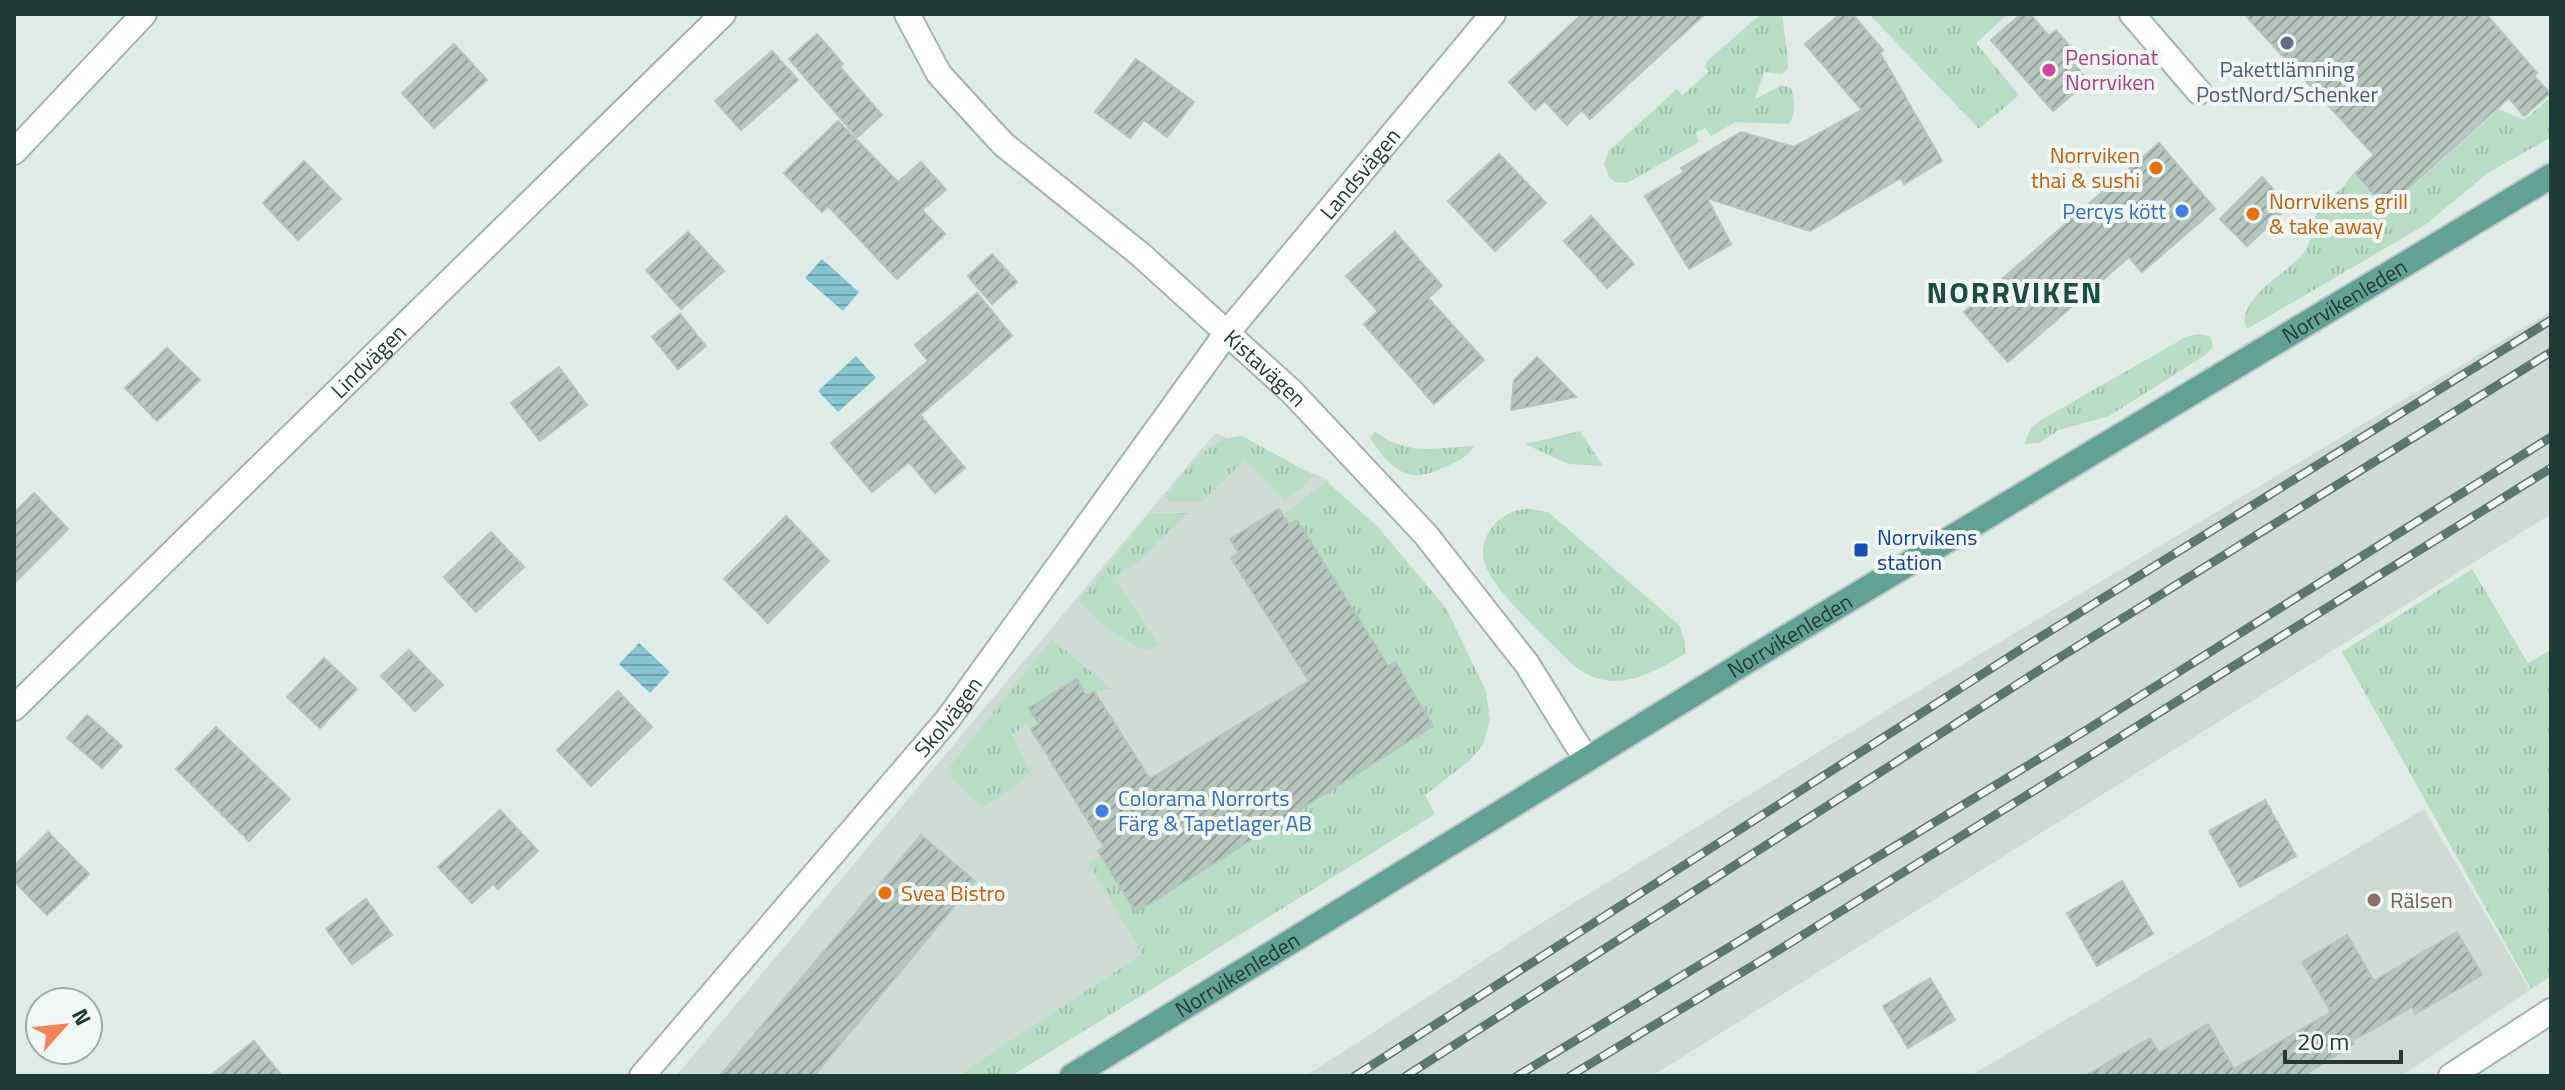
<svg xmlns="http://www.w3.org/2000/svg" width="2565" height="1090" font-family="'Titillium Web',sans-serif">
  <style>
    .built { fill: #cedbd5 }
    .grass { fill: url(#grass-tufts) }
    .water { fill: url(#water-rules) }
    .building { fill: url(#building-hatch); stroke: #b2c4bd; stroke-width: 2 }
    .lines { fill: none; stroke-linecap: round; stroke-linejoin: round }
    .minor-casing { stroke: #a2b3ad; stroke-width: 28 }
    .major-casing { stroke: #c1c8c6; stroke-width: 28 }
    .minor { stroke: #fff; stroke-width: 24 }
    .major { stroke: #63a194; stroke-width: 24 }
    .rail-casing { stroke: #5a7770; stroke-width: 9 }
    .rail { stroke: #f0f7f4; stroke-width: 6; stroke-dasharray: 18; stroke-linecap: butt }
    .service-dot { fill: #5c6f8a; stroke: #f0f7f4; stroke-width: 3 }
    .hotel-dot { fill: #d1479c; stroke: #f0f7f4; stroke-width: 3 }
    .food-dot { fill: #e8710a; stroke: #f0f7f4; stroke-width: 3 }
    .shop-dot { fill: #3f7fe0; stroke: #f0f7f4; stroke-width: 3 }
    .transit-dot { fill: #1a4fb4; stroke: #f0f7f4; stroke-width: 3 }
    .education-dot { fill: #8d6e63; stroke: #f0f7f4; stroke-width: 3 }
    .labels { text-anchor: middle; dominant-baseline: central; stroke-width: 8; stroke-linejoin: round; paint-order: stroke }
    .hotel-label { font-size: 22px; fill: #b23c85; stroke: #f0f7f4; text-anchor: start }
    .service-label { font-size: 22px; fill: #4e5e75; stroke: #f0f7f4 }
    .food-label { font-size: 22px; fill: #c56008; stroke: #f0f7f4; text-anchor: start }
    .street-label { font-size: 22px; fill: #203b35; stroke: #f0f7f4 }
    .shop-label { font-size: 22px; fill: #366cbe; stroke: #f0f7f4; text-anchor: end }
    .transit-label { font-size: 22px; fill: #164399; stroke: #f0f7f4; text-anchor: start }
    .education-label { font-size: 22px; fill: #785e54; stroke: #f0f7f4; text-anchor: start }
    .district-label { font-size: 30px; font-weight: bold; letter-spacing: 2px; fill: #1c4d43; stroke: #f0f7f4 }
  </style>
  <defs>
    <pattern id="grass-tufts" width="24" height="20" patternUnits="userSpaceOnUse" patternTransform="scale(2)"><rect width="24" height="20" fill="#b8ddc3"/><path d="M3 7l-1-3M5 7V3M7 7l1-3M15 17l-1-3M17 17v-4M19 17l1-3" fill="none" stroke="#9ebfa8"/></pattern>
    <pattern id="water-rules" width="6" height="5" patternUnits="userSpaceOnUse" patternTransform="scale(2)"><rect width="6" height="5" fill="#86c3d1"/><path d="M0 2.5h6" fill="none" stroke="#6da0aa"/></pattern>
    <pattern id="building-hatch" width="6" height="6" patternUnits="userSpaceOnUse" patternTransform="scale(2)"><rect width="6" height="6" fill="#b5c6bf"/><path d="M-1 1l2-2M0 6l6-6M5 7l2-2" fill="none" stroke="#93a29c"/></pattern>
  </defs>
  <rect width="100%" height="100%" fill="#dfebe6"/>
  <g class="built">
    <polygon points="2551,311 2551,514 1652,1076 1306,1076 1535,927 1877,716"/>
    <polygon points="1215,433 1327,479 1480,741 956,1076 676,1076"/>
    <polygon points="2424,809 2530,990 2401,1076 1977,1076 1975,1073"/>
  </g>
  <g class="grass">
    <path d="M1761,14H1782L1788,62V69L1782,74L1764,72L1755,99L1782,85L1791,88C1795,99 1796,114 1789,124L1736,122L1711,136L1705,128L1696,133L1699,142L1627,183L1615,182L1609,177L1604,163L1609,151L1677,89L1682,96L1709,71L1705,67L1707,61Z"/>
    <polygon points="1869,14 2008,14 1976,43 2019,95 1979,129"/>
    <path d="M2551,97V137L2488,173L2425,225L2247,329C2233,301 2287,273 2302,255C2316,238 2311,217 2322,203C2327,197 2337,194 2342,188C2346,184 2349,178 2353,173L2386,210L2499,109L2524,120Z"/>
    <polygon points="2197,334 2210,336 2213,347 2204,356 2109,416 2059,430 2039,443 2024,444 2031,428 2041,420 2186,337"/>
    <polygon points="1580,431 1603,466 1568,464 1525,444"/>
    <path d="M1375,432C1408,456 1436,448 1474,446C1469,456 1460,460 1449,465C1408,487 1393,471 1370,438Z"/>
    <path d="M1242,436L1315,476L1285,501L1245,460L1203,501H1169L1166,494C1188,469 1206,439 1242,436Z"/>
    <polygon points="1326,481 1377,526 1446,608 1486,691 1490,720 1483,745 1468,762 1425,795 1435,814 1011,1076 957,1076 1142,954 1088,862 1101,858 1136,912 1433,726 1395,662 1388,666 1298,521 1289,524 1285,514"/>
    <path d="M1531,509L1548,512L1679,625L1685,641V654C1648,675 1614,696 1574,666C1552,643 1491,590 1484,561C1481,550 1485,535 1493,526C1503,514 1516,508 1531,509Z"/>
    <path d="M1150,513H1188L1139,561L1114,578L1159,645L1146,651C1120,639 1097,624 1079,601Z"/>
    <polygon points="2472,569 2528,663 2551,650 2551,976 2531,989 2342,652"/>
    <polygon points="1052,639 1110,688 1086,696 1077,680 1029,708 1039,724 1031,729 1026,725 1012,734 1030,771 1014,788 981,808 953,780 947,770"/>
  </g>
  <g class="water">
    <polygon points="822,259 859,292 843,311 805,278"/>
    <polygon points="856,356 876,378 838,412 818,391"/>
    <polygon points="639,643 670,672 650,693 619,664"/>
  </g>
  <g class="building">
    <polygon points="1582,14 1705,14 1590,119 1582,110 1567,125 1545,101 1535,110 1509,82"/>
    <polygon points="1840,14 1852,14 1883,50 1880,53 1942,161 1904,184 1901,178 1810,231 1707,198 1731,244 1689,269 1645,196 1684,172 1681,168 1741,132 1794,147 1862,110 1805,44"/>
    <polygon points="2021,14 2030,14 2049,36 2056,30 2078,56 2072,61 2088,81 2053,111 1991,40"/>
    <polygon points="2244,14 2486,14 2537,73 2534,76 2550,93 2524,116 2509,98 2386,208 2355,173 2374,155"/>
    <polygon points="817,34 843,64 840,67 882,115 857,137 789,59"/>
    <polygon points="454,44 487,80 434,128 402,93"/>
    <polygon points="772,51 798,80 741,130 715,101"/>
    <polygon points="1136,59 1194,102 1167,137 1144,120 1130,138 1095,112"/>
    <polygon points="838,121 898,182 921,162 946,190 922,210 945,234 897,279 828,206 822,212 784,173"/>
    <polygon points="2159,143 2215,209 2142,272 2129,257 2008,362 1964,312"/>
    <polygon points="1499,154 1546,203 1495,251 1448,201"/>
    <polygon points="304,161 341,199 298,240 263,203"/>
    <polygon points="2262,177 2289,206 2247,246 2220,219"/>
    <polygon points="1591,216 1634,264 1607,288 1564,241"/>
    <polygon points="688,232 724,271 681,309 646,270"/>
    <polygon points="1395,232 1442,286 1428,298 1484,360 1434,404 1364,324 1378,311 1346,276"/>
    <polygon points="992,254 1017,282 992,304 968,276"/>
    <polygon points="977,293 1012,336 920,415 965,468 935,493 909,462 872,492 831,443 928,361 915,345"/>
    <polygon points="680,314 706,346 678,369 652,337"/>
    <polygon points="167,348 200,380 157,421 125,388"/>
    <polygon points="1537,357 1576,397 1511,410 1514,380"/>
    <polygon points="559,367 587,405 540,441 511,403"/>
    <polygon points="34,493 68,529 14,583 14,513"/>
    <polygon points="1279,509 1289,524 1297,520 1388,666 1395,662 1433,726 1136,912 1098,851 1104,847 1031,729 1039,724 1029,708 1077,679 1086,696 1094,691 1150,779 1309,681 1231,558 1239,553 1230,539"/>
    <polygon points="786,516 829,561 768,623 724,579"/>
    <polygon points="491,532 524,567 476,612 444,577"/>
    <polygon points="409,650 443,685 415,711 381,676"/>
    <polygon points="324,658 357,689 320,728 287,697"/>
    <polygon points="618,691 652,727 591,786 557,750"/>
    <polygon points="87,715 122,746 102,768 67,738"/>
    <polygon points="216,727 290,799 249,841 176,769"/>
    <polygon points="2265,800 2296,856 2240,887 2209,831"/>
    <polygon points="500,810 538,851 498,889 493,884 472,903 438,867"/>
    <polygon points="48,832 89,874 47,915 14,881 14,866"/>
    <polygon points="921,835 975,881 814,1076 720,1076"/>
    <polygon points="2122,881 2153,934 2097,966 2067,913"/>
    <polygon points="366,899 392,935 352,964 326,929"/>
    <polygon points="2457,932 2482,975 2415,1014 2412,1007 2352,1041 2354,1044 2303,1076 2085,1076 2150,1038 2159,1053 2208,1024 2234,1069 2331,1012 2302,962 2347,935 2374,981"/>
    <polygon points="1930,978 1955,1020 1908,1048 1883,1006"/>
    <polygon points="254,1041 282,1076 210,1076"/>
  </g>
  <g class="lines">
    <defs>
      <g id="minor">
        <path id="s1" d="M907,14L939,74L1003,144L1141,255L1292,392L1426,535L1527,664L1586,759"/>
        <polyline points="2132,14 2199,92"/>
        <polyline points="14,152 144,14"/>
        <path id="s2" d="M14,708L723,14"/>
        <path id="s3" d="M642,1076L948,719L1226,334L1493,14"/>
        <polyline points="2451,1076 2551,1011"/>
      </g>
      <g id="major">
        <path id="s4" d="M1072,1076L1757,655L2551,176"/>
      </g>
    </defs>
    <use href="#minor" class="minor-casing"/>
    <use href="#major" class="major-casing"/>
    <use href="#minor" class="minor"/>
    <use href="#major" class="major"/>
    <defs>
      <g id="rail">
        <polyline points="1355,1076 2034,641 2551,320"/>
        <polyline points="1406,1076 2049,664 2551,352"/>
        <polyline points="1517,1076 2088,729 2551,437"/>
        <polyline points="1570,1076 1782,948 2551,468"/>
      </g>
    </defs>
    <use href="#rail" class="rail-casing"/>
    <use href="#rail" class="rail"/>
  </g>
  <circle class="service-dot" cx="2287" cy="43" r="8"/>
  <circle class="hotel-dot" cx="2049" cy="70" r="8"/>
  <g class="food-dot">
    <circle cx="2156" cy="168" r="8"/>
    <circle cx="2253" cy="214" r="8"/>
    <circle cx="885" cy="893" r="8"/>
  </g>
  <g class="shop-dot">
    <circle cx="2182" cy="211" r="8"/>
    <circle cx="1102" cy="811" r="8"/>
  </g>
  <rect class="transit-dot" x="1853" y="542" width="16" height="16" rx="4"/>
  <circle class="education-dot" cx="2374" cy="900" r="8"/>
  <g class="labels">
    <g class="hotel-label">
      <text x="2065" y="57">Pensionat<tspan x="2065" dy="25">Norrviken</tspan></text>
    </g>
    <g class="service-label">
      <text x="2287" y="69">Pakettlämning<tspan x="2287" dy="25">PostNord/Schenker</tspan></text>
    </g>
    <g class="food-label">
      <text x="2140" y="155" text-anchor="end">Norrviken<tspan x="2140" dy="25">thai &amp; sushi</tspan></text>
      <text x="2269" y="201">Norrvikens grill<tspan x="2269" dy="25">&amp; take away</tspan></text>
      <text x="901" y="893">Svea Bistro</text>
    </g>
    <g class="street-label">
      <text stroke="none"><textPath href="#s3" startOffset="1154">Landsvägen</textPath></text>
      <text stroke="none"><textPath href="#s4" startOffset="1490">Norrvikenleden</textPath></text>
      <text stroke="none"><textPath href="#s2" startOffset="496">Lindvägen</textPath></text>
      <text stroke="none"><textPath href="#s1" startOffset="508">Kistavägen</textPath></text>
      <text stroke="none"><textPath href="#s4" startOffset="842">Norrvikenleden</textPath></text>
      <text stroke="none"><textPath href="#s3" startOffset="472">Skolvägen</textPath></text>
      <text stroke="none"><textPath href="#s4" startOffset="194">Norrvikenleden</textPath></text>
    </g>
    <g class="shop-label">
      <text x="2166" y="211">Percys kött</text>
      <text x="1118" y="798" text-anchor="start">Colorama Norrorts<tspan x="1118" dy="25">Färg &amp; Tapetlager AB</tspan></text>
    </g>
    <g class="transit-label">
      <text x="1877" y="537">Norrvikens<tspan x="1877" dy="25">station</tspan></text>
    </g>
    <g class="education-label">
      <text x="2390" y="900">Rälsen</text>
    </g>
    <g class="district-label">
      <text x="2015" y="292">NORRVIKEN</text>
    </g>
  </g>
  <rect width="2565" height="1090" fill="none" stroke="#203b35" stroke-width="32"/>
  <g transform="translate(64 1026) rotate(63)"><circle r="38" fill="#f0f7f4" stroke="#9daca8" stroke-width="2"/>
  <path d="M0-6L14 30L0 20L-14 30Z" fill="#f48254"/>
  <text y="-12" font-size="22" font-weight="bold" text-anchor="middle" fill="#203b35">N</text>
  </g>
  <path d="M2285 1050v12h116v-12" fill="none" stroke="#203b35" stroke-width="4"/>
  <text x="2297" y="1050" font-size="24" fill="#203b35" stroke="#f0f7f4" stroke-width="6" paint-order="stroke">20 m</text>
</svg>
